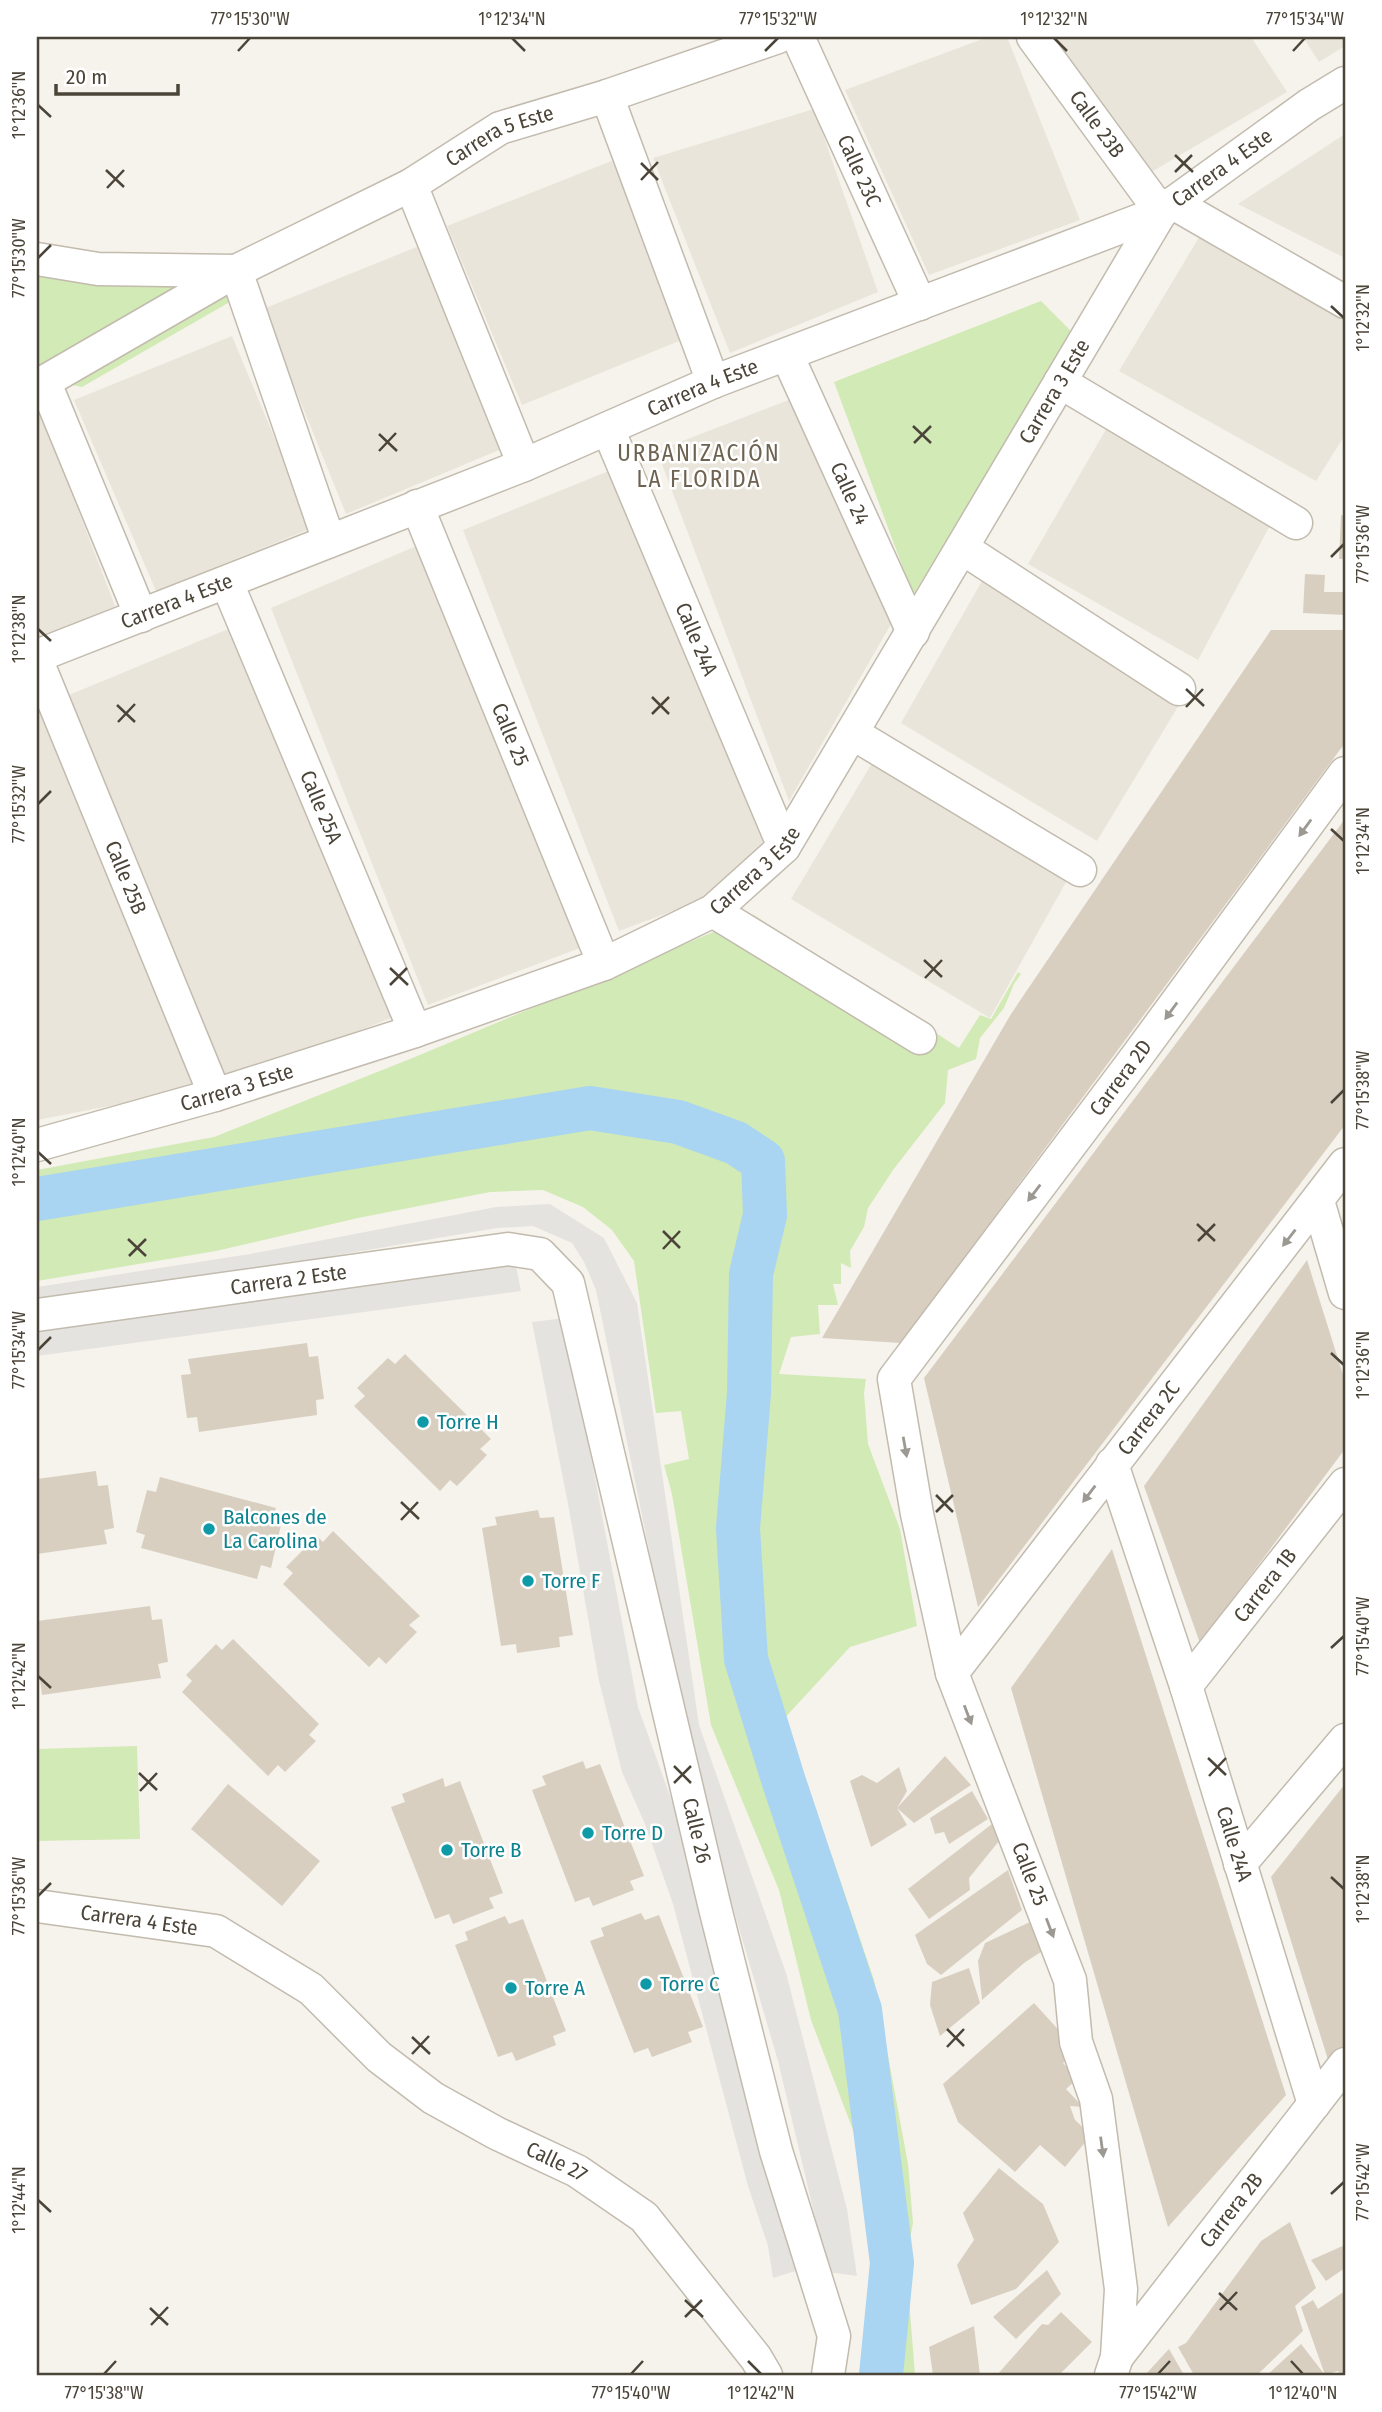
<svg xmlns="http://www.w3.org/2000/svg" width="1382" height="2412" font-family="'Fira Sans Condensed',sans-serif">
  <style>
    .residential { fill: #eae5da }
    .green { fill: #d2eab5 }
    .parking { fill: #e5e3e0 }
    .lines { fill: none; stroke-linecap: round; stroke-linejoin: round }
    .canal { stroke: #a9d4f2; stroke-width: 44 }
    .building { fill: #d8cfc1 }
    .minor-casing { stroke: #c2bbae; stroke-width: 35 }
    .minor { stroke: #fff; stroke-width: 32 }
    .oneway { fill: #9c9892 }
    .ticks { fill: none; stroke: #4b4439; stroke-width: 2.5 }
    .culture-dot { fill: #0f9aa8; stroke: #fff; stroke-width: 2.5 }
    .labels { text-anchor: middle; dominant-baseline: central; stroke-width: 5; stroke-linejoin: round; paint-order: stroke }
    .street-label { font-size: 21px; fill: #4b4439; stroke: #fff }
    .culture-label { font-size: 21px; fill: #0d838f; stroke: #fff; text-anchor: start }
    .neighbourhood-label { font-size: 23px; letter-spacing: 2px; fill: #6e6250; stroke: #fff }
    .neatline { fill: none; stroke: #4b4439; stroke-width: 2.5 }
    .ticks-label { font-size: 18px; text-anchor: middle; fill: #4b4439 }
  </style>
  <rect width="100%" height="100%" fill="#f6f3ec"/>
  <g class="residential">
    <polygon points="988,37 1007,37 1080,220 929,275 845,90"/>
    <polygon points="1049,37 1251,37 1287,92 1143,177"/>
    <polygon points="1303,37 1345,37 1345,46 1319,62"/>
    <polygon points="814,109 878,292 730,353 653,158"/>
    <polygon points="1345,134 1345,258 1238,204"/>
    <polygon points="614,160 684,339 522,405 447,226"/>
    <polygon points="1201,234 1345,309 1345,435 1316,481 1119,371"/>
    <polygon points="424,244 504,448 346,514 263,309"/>
    <polygon points="232,336 312,528 156,591 74,400"/>
    <polygon points="812,391 898,612 789,801 657,451"/>
    <polygon points="37,403 115,606 37,640"/>
    <polygon points="1112,419 1273,520 1198,660 1028,564"/>
    <polygon points="621,466 765,838 732,889 619,931 463,530"/>
    <polygon points="428,541 588,945 428,1005 271,608"/>
    <polygon points="986,574 1185,695 1097,841 901,723"/>
    <polygon points="238,625 396,1016 225,1084 69,695"/>
    <polygon points="37,699 197,1089 37,1120"/>
    <polygon points="878,753 1075,866 990,1018 791,899"/>
  </g>
  <g class="green">
    <polygon points="37,261 254,288 82,387 37,377"/>
    <polygon points="1041,301 1073,333 913,595 834,382"/>
    <polygon points="754,915 959,1048 980,1015 991,1019 1018,972 1021,974 1014,984 1004,1008 980,1038 976,1059 948,1070 945,1103 893,1170 868,1208 864,1227 850,1251 851,1268 841,1263 841,1284 833,1284 838,1305 818,1305 820,1334 791,1337 779,1374 866,1379 864,1393 868,1444 900,1529 917,1626 850,1647 781,1722 834,1862 874,1980 908,2164 913,2223 906,2261 915,2375 883,2375 884,2365 871,2259 869,2172 811,2020 779,1890 711,1725 672,1494 664,1465 689,1459 681,1411 656,1413 634,1261 612,1230 583,1207 543,1190 490,1192 358,1218 216,1251 37,1281 37,1170 214,1137 415,1057"/>
    <polygon points="137,1746 140,1839 37,1841 37,1749"/>
  </g>
  <g class="parking">
    <polygon points="550,1204 604,1238 637,1303 699,1725 786,1973 847,2209 857,2276 828,2272 778,2061 697,1785 596,1290 584,1262 572,1243 533,1226 497,1228 37,1306 37,1287 250,1254 496,1207"/>
    <polygon points="514,1256 521,1291 37,1356 37,1327"/>
    <polygon points="565,1318 638,1707 688,1846 799,2270 773,2278 768,2246 748,2186 673,1904 645,1824 622,1772 599,1681 569,1509 532,1322"/>
  </g>
  <g class="lines">
    <polyline class="canal" points="37,1199 590,1108 678,1122 736,1143 763,1161 765,1215 751,1274 749,1393 738,1528 746,1659 783,1779 860,2010 892,2263 881,2375"/>
  </g>
  <g class="building">
    <polygon points="1341,515 1345,516 1345,559 1339,559"/>
    <polygon points="1305,574 1325,575 1324,592 1345,592 1345,615 1303,613"/>
    <polygon points="1271,630 1345,630 1345,743 901,1343 822,1338 1011,1014"/>
    <polygon points="1345,819 1345,1125 978,1607 924,1378"/>
    <polygon points="1307,1260 1345,1381 1345,1449 1200,1643 1144,1486"/>
    <polygon points="307,1343 309,1357 318,1356 324,1399 316,1400 317,1415 199,1432 197,1417 187,1418 181,1375 191,1374 188,1359"/>
    <polygon points="405,1354 491,1439 480,1449 487,1455 457,1486 450,1480 440,1491 354,1406 365,1396 357,1388 388,1358 395,1364"/>
    <polygon points="96,1471 98,1486 108,1485 114,1528 104,1530 107,1544 37,1554 37,1479"/>
    <polygon points="160,1477 276,1508 272,1523 281,1525 271,1568 261,1565 257,1579 141,1548 145,1535 136,1532 147,1490 156,1492"/>
    <polygon points="538,1510 540,1518 554,1517 573,1635 559,1637 560,1647 517,1653 516,1644 501,1646 482,1528 497,1525 495,1517"/>
    <polygon points="333,1531 420,1616 409,1625 417,1632 386,1664 379,1657 369,1667 283,1584 293,1573 286,1567 317,1536 323,1542"/>
    <polygon points="1112,1549 1286,2095 1168,2227 1011,1688"/>
    <polygon points="150,1606 152,1620 162,1619 168,1662 158,1664 161,1678 42,1695 40,1680 37,1680 37,1621"/>
    <polygon points="233,1639 319,1724 309,1735 316,1741 285,1772 278,1765 268,1776 182,1692 192,1681 186,1675 216,1644 222,1650"/>
    <polygon points="945,1756 971,1785 914,1823 897,1808 907,1825 871,1847 850,1781 862,1775 877,1783 899,1767 907,1791 897,1808"/>
    <polygon points="583,1761 586,1769 600,1764 644,1876 630,1881 634,1890 593,1906 589,1897 575,1902 532,1790 546,1785 542,1776"/>
    <polygon points="443,1778 445,1787 460,1781 503,1893 489,1898 494,1908 453,1924 449,1914 435,1919 391,1807 405,1802 402,1794"/>
    <polygon points="228,1784 320,1861 282,1906 191,1829"/>
    <polygon points="1345,1784 1345,2045 1330,2066 1271,1877"/>
    <polygon points="972,1791 988,1819 949,1844 944,1832 935,1834 930,1818"/>
    <polygon points="992,1824 999,1841 969,1878 970,1890 929,1919 908,1889"/>
    <polygon points="1008,1870 1022,1910 941,1975 927,1964 915,1935"/>
    <polygon points="641,1913 645,1920 659,1915 703,2027 688,2032 692,2042 652,2057 648,2048 634,2053 590,1941 604,1936 601,1928"/>
    <polygon points="505,1916 509,1924 523,1919 566,2031 553,2036 556,2045 516,2061 512,2052 498,2057 455,1945 468,1940 465,1932"/>
    <polygon points="1041,1920 1050,1946 1024,1963 982,2000 978,1961 985,1943 1030,1922"/>
    <polygon points="969,1968 980,2003 940,2036 930,2005 932,1982"/>
    <polygon points="1034,2003 1077,2050 1063,2063 1077,2079 1066,2089 1083,2107 1070,2106 1075,2120 1091,2135 1065,2167 1040,2145 1015,2172 958,2122 943,2084"/>
    <polygon points="999,2168 1043,2204 1059,2242 1016,2289 971,2305 957,2265 974,2240 963,2213"/>
    <polygon points="1290,2222 1316,2288 1295,2306 1303,2331 1257,2375 1194,2375 1178,2347 1186,2343 1261,2241"/>
    <polygon points="1345,2245 1345,2268 1326,2281 1311,2260"/>
    <polygon points="1047,2270 1061,2294 1016,2339 993,2317"/>
    <polygon points="1345,2291 1345,2375 1341,2375 1338,2371 1325,2375 1301,2307 1313,2300 1318,2309"/>
    <polygon points="1061,2312 1092,2342 1059,2375 997,2375 1042,2324 1048,2325"/>
    <polygon points="974,2326 980,2375 933,2375 929,2347"/>
    <polygon points="1301,2344 1325,2375 1267,2375"/>
    <polygon points="1169,2349 1184,2375 1145,2375"/>
  </g>
  <g class="lines">
    <defs>
      <g id="minor">
        <path id="s1" d="M798,37L920,304"/>
        <polyline points="607,96 713,382"/>
        <polyline points="411,185 524,465"/>
        <polyline points="1173,203 1345,302"/>
        <polyline points="37,259 98,269 235,271"/>
        <polyline points="236,271 329,541"/>
        <path id="s2" d="M787,355L913,632"/>
        <polyline points="1060,382 1296,523"/>
        <polyline points="45,383 141,616"/>
        <path id="s3" d="M37,386L236,271L411,185L500,128L607,96L778,37"/>
        <path id="s4" d="M608,429L784,847"/>
        <path id="s5" d="M417,506L604,964"/>
        <polyline points="962,548 1179,689"/>
        <path id="s6" d="M227,583L415,1031"/>
        <path id="s7" d="M37,656L524,465L713,382L1161,212L1309,105L1345,83"/>
        <path id="s8" d="M37,661L215,1095"/>
        <polyline points="852,733 1080,870"/>
        <polyline points="713,911 920,1038"/>
        <path id="s9" d="M37,1145L215,1095L415,1031L604,964L713,911L784,847L1161,212L1033,37"/>
        <polyline points="1318,1201 1345,1293"/>
        <path id="s10" d="M37,1315L508,1249L540,1254L568,1283L715,1908L776,2151L834,2336L828,2375"/>
        <path id="s11" d="M1112,1464L1186,1686L1314,2104"/>
        <path id="s12" d="M952,1673L1345,1164"/>
        <path id="s13" d="M1186,1686L1345,1484"/>
        <polyline points="1240,1864 1345,1740"/>
        <path id="s14" d="M37,1906L216,1931L311,1989L379,2057L433,2098L496,2133L577,2171L644,2217L756,2358L766,2375"/>
        <path id="s15" d="M1117,2357L1345,2064"/>
        <path id="s16" d="M1111,2375L1117,2357L1121,2289L1096,2099L1076,2042L1070,1980L952,1673L917,1514L894,1379L1132,1063L1345,773"/>
      </g>
    </defs>
    <use href="#minor" class="minor-casing"/>
    <use href="#minor" class="minor"/>
  </g>
  <defs><path id="oneway-solid" d="M-6-.8H1V-3.2L6.5 0L1 3.2V.8H-6Z" transform="scale(1.75)"/></defs>
  <g class="oneway">
    <use href="#oneway-solid" transform="translate(1305 828) rotate(126)"/>
    <use href="#oneway-solid" transform="translate(1171 1011) rotate(126)"/>
    <use href="#oneway-solid" transform="translate(1034 1193) rotate(127)"/>
    <use href="#oneway-solid" transform="translate(1289 1238) rotate(128)"/>
    <use href="#oneway-solid" transform="translate(905 1447) rotate(80)"/>
    <use href="#oneway-solid" transform="translate(1089 1494) rotate(127)"/>
    <use href="#oneway-solid" transform="translate(968 1715) rotate(69)"/>
    <use href="#oneway-solid" transform="translate(1050 1928) rotate(69)"/>
    <use href="#oneway-solid" transform="translate(1102 2147) rotate(82)"/>
  </g>
  <path class="ticks" d="M512,38L525,51M1054,38L1067,51M238,51L250,38M765,51L778,38M1293,51L1305,38M38,105L51,117M1175,155L1193,172M641,163L658,180M106,170L124,187M1175,172L1192,155M641,180L658,162M107,188L124,170M38,258L51,245M1331,306L1344,318M913,426L931,443M379,434L397,451M914,443L931,426M379,451L396,433M1331,557L1344,544M38,629L51,641M1186,689L1204,706M652,697L669,714M117,705L135,722M1186,707L1203,689M652,714L669,697M118,722L135,704M38,804L51,791M1331,829L1344,841M924,960L942,977M390,968L408,985M925,978L942,960M390,985L407,968M1331,1103L1344,1090M38,1152L51,1164M1197,1224L1215,1241M663,1231L680,1248M128,1239L146,1256M1198,1241L1215,1224M663,1249L680,1231M129,1256L146,1239M38,1350L51,1337M1331,1353L1344,1365M936,1495L953,1512M401,1502L419,1519M936,1512L953,1495M401,1520L418,1502M1331,1648L1344,1636M38,1676L51,1688M1208,1758L1226,1775M674,1766L691,1783M139,1773L157,1790M1209,1776L1226,1758M674,1783L691,1766M140,1791L157,1773M1331,1877L1344,1889M38,1896L51,1883M947,2029L964,2046M412,2037L430,2054M947,2047L964,2029M412,2054L429,2036M1331,2194L1344,2182M38,2200L51,2212M1219,2293L1237,2310M685,2300L703,2317M150,2308L168,2325M1220,2310L1237,2292M685,2317L702,2300M151,2325L168,2307M748,2361L761,2374M1291,2361L1303,2374M104,2374L116,2361M631,2374L643,2361M1158,2374L1170,2361"/>
  <g class="culture-dot">
    <circle cx="423" cy="1422" r="7"/>
    <circle cx="209" cy="1529" r="7"/>
    <circle cx="528" cy="1581" r="7"/>
    <circle cx="588" cy="1833" r="7"/>
    <circle cx="447" cy="1850" r="7"/>
    <circle cx="646" cy="1984" r="7"/>
    <circle cx="511" cy="1988" r="7"/>
  </g>
  <g class="labels">
    <g class="street-label">
      <text transform="translate(1097 124) rotate(54)">Calle 23B</text>
      <text stroke="none"><textPath href="#s3" startOffset="527">Carrera 5 Este</textPath></text>
      <text stroke="none"><textPath href="#s7" startOffset="1284">Carrera 4 Este</textPath></text>
      <text stroke="none"><textPath href="#s1" startOffset="147">Calle 23C</textPath></text>
      <text stroke="none"><textPath href="#s7" startOffset="718">Carrera 4 Este</textPath></text>
      <text stroke="none"><textPath href="#s9" startOffset="1342">Carrera 3 Este</textPath></text>
      <text stroke="none"><textPath href="#s2" startOffset="152">Calle 24</textPath></text>
      <text stroke="none"><textPath href="#s7" startOffset="150">Carrera 4 Este</textPath></text>
      <text stroke="none"><textPath href="#s4" startOffset="228">Calle 24A</textPath></text>
      <text stroke="none"><textPath href="#s5" startOffset="247">Calle 25</textPath></text>
      <text stroke="none"><textPath href="#s6" startOffset="243">Calle 25A</textPath></text>
      <text stroke="none"><textPath href="#s9" startOffset="775">Carrera 3 Este</textPath></text>
      <text stroke="none"><textPath href="#s8" startOffset="234">Calle 25B</textPath></text>
      <text stroke="none"><textPath href="#s16" startOffset="1407">Carrera 2D</textPath></text>
      <text stroke="none"><textPath href="#s9" startOffset="208">Carrera 3 Este</textPath></text>
      <text stroke="none"><textPath href="#s10" startOffset="254">Carrera 2 Este</textPath></text>
      <text stroke="none"><textPath href="#s12" startOffset="322">Carrera 2C</textPath></text>
      <text stroke="none"><textPath href="#s13" startOffset="128">Carrera 1B</textPath></text>
      <text stroke="none"><textPath href="#s10" startOffset="1111">Calle 26</textPath></text>
      <text stroke="none"><textPath href="#s11" startOffset="399">Calle 24A</textPath></text>
      <text transform="translate(1030 1874) rotate(69)">Calle 25</text>
      <text stroke="none"><textPath href="#s14" startOffset="103">Carrera 4 Este</textPath></text>
      <text stroke="none"><textPath href="#s14" startOffset="595">Calle 27</textPath></text>
      <text stroke="none"><textPath href="#s15" startOffset="186">Carrera 2B</textPath></text>
    </g>
    <g class="culture-label">
      <text x="437" y="1422">Torre H</text>
      <text x="223" y="1517">Balcones de<tspan x="223" dy="24">La Carolina</tspan></text>
      <text x="542" y="1581">Torre F</text>
      <text x="602" y="1833">Torre D</text>
      <text x="461" y="1850">Torre B</text>
      <text x="660" y="1984">Torre C</text>
      <text x="525" y="1988">Torre A</text>
    </g>
    <g class="neighbourhood-label">
      <text x="699" y="453">URBANIZACIÓN<tspan x="699" dy="26">LA FLORIDA</tspan></text>
    </g>
  </g>
  <rect width="1382" height="2412" fill="none" stroke="#ffffff" stroke-width="77"/>
  <path d="M56 84v10h122v-10" fill="none" stroke="#4b4439" stroke-width="3.5"/>
  <text x="66" y="84" font-size="21" fill="#4b4439" stroke="#ffffff" stroke-width="5" paint-order="stroke">20 m</text>
  <rect x="38" y="38" width="1306" height="2336" class="neatline"/>
  <g class="ticks-label">
    <text x="250" y="25">77°15'30"W</text>
    <text x="512" y="25">1°12'34"N</text>
    <text x="778" y="25">77°15'32"W</text>
    <text x="1054" y="25">1°12'32"N</text>
    <text x="1305" y="25">77°15'34"W</text>
    <text transform="translate(19 105) rotate(-90)" y="6">1°12'36"N</text>
    <text transform="translate(19 258) rotate(-90)" y="6">77°15'30"W</text>
    <text transform="translate(1363 318) rotate(-90)" y="6">1°12'32"N</text>
    <text transform="translate(1363 544) rotate(-90)" y="6">77°15'36"W</text>
    <text transform="translate(19 629) rotate(-90)" y="6">1°12'38"N</text>
    <text transform="translate(19 804) rotate(-90)" y="6">77°15'32"W</text>
    <text transform="translate(1363 841) rotate(-90)" y="6">1°12'34"N</text>
    <text transform="translate(1363 1090) rotate(-90)" y="6">77°15'38"W</text>
    <text transform="translate(19 1152) rotate(-90)" y="6">1°12'40"N</text>
    <text transform="translate(19 1350) rotate(-90)" y="6">77°15'34"W</text>
    <text transform="translate(1363 1365) rotate(-90)" y="6">1°12'36"N</text>
    <text transform="translate(1363 1636) rotate(-90)" y="6">77°15'40"W</text>
    <text transform="translate(19 1676) rotate(-90)" y="6">1°12'42"N</text>
    <text transform="translate(1363 1889) rotate(-90)" y="6">1°12'38"N</text>
    <text transform="translate(19 1896) rotate(-90)" y="6">77°15'36"W</text>
    <text transform="translate(1363 2182) rotate(-90)" y="6">77°15'42"W</text>
    <text transform="translate(19 2200) rotate(-90)" y="6">1°12'44"N</text>
    <text x="104" y="2399">77°15'38"W</text>
    <text x="631" y="2399">77°15'40"W</text>
    <text x="761" y="2399">1°12'42"N</text>
    <text x="1158" y="2399">77°15'42"W</text>
    <text x="1303" y="2399">1°12'40"N</text>
  </g>
</svg>
